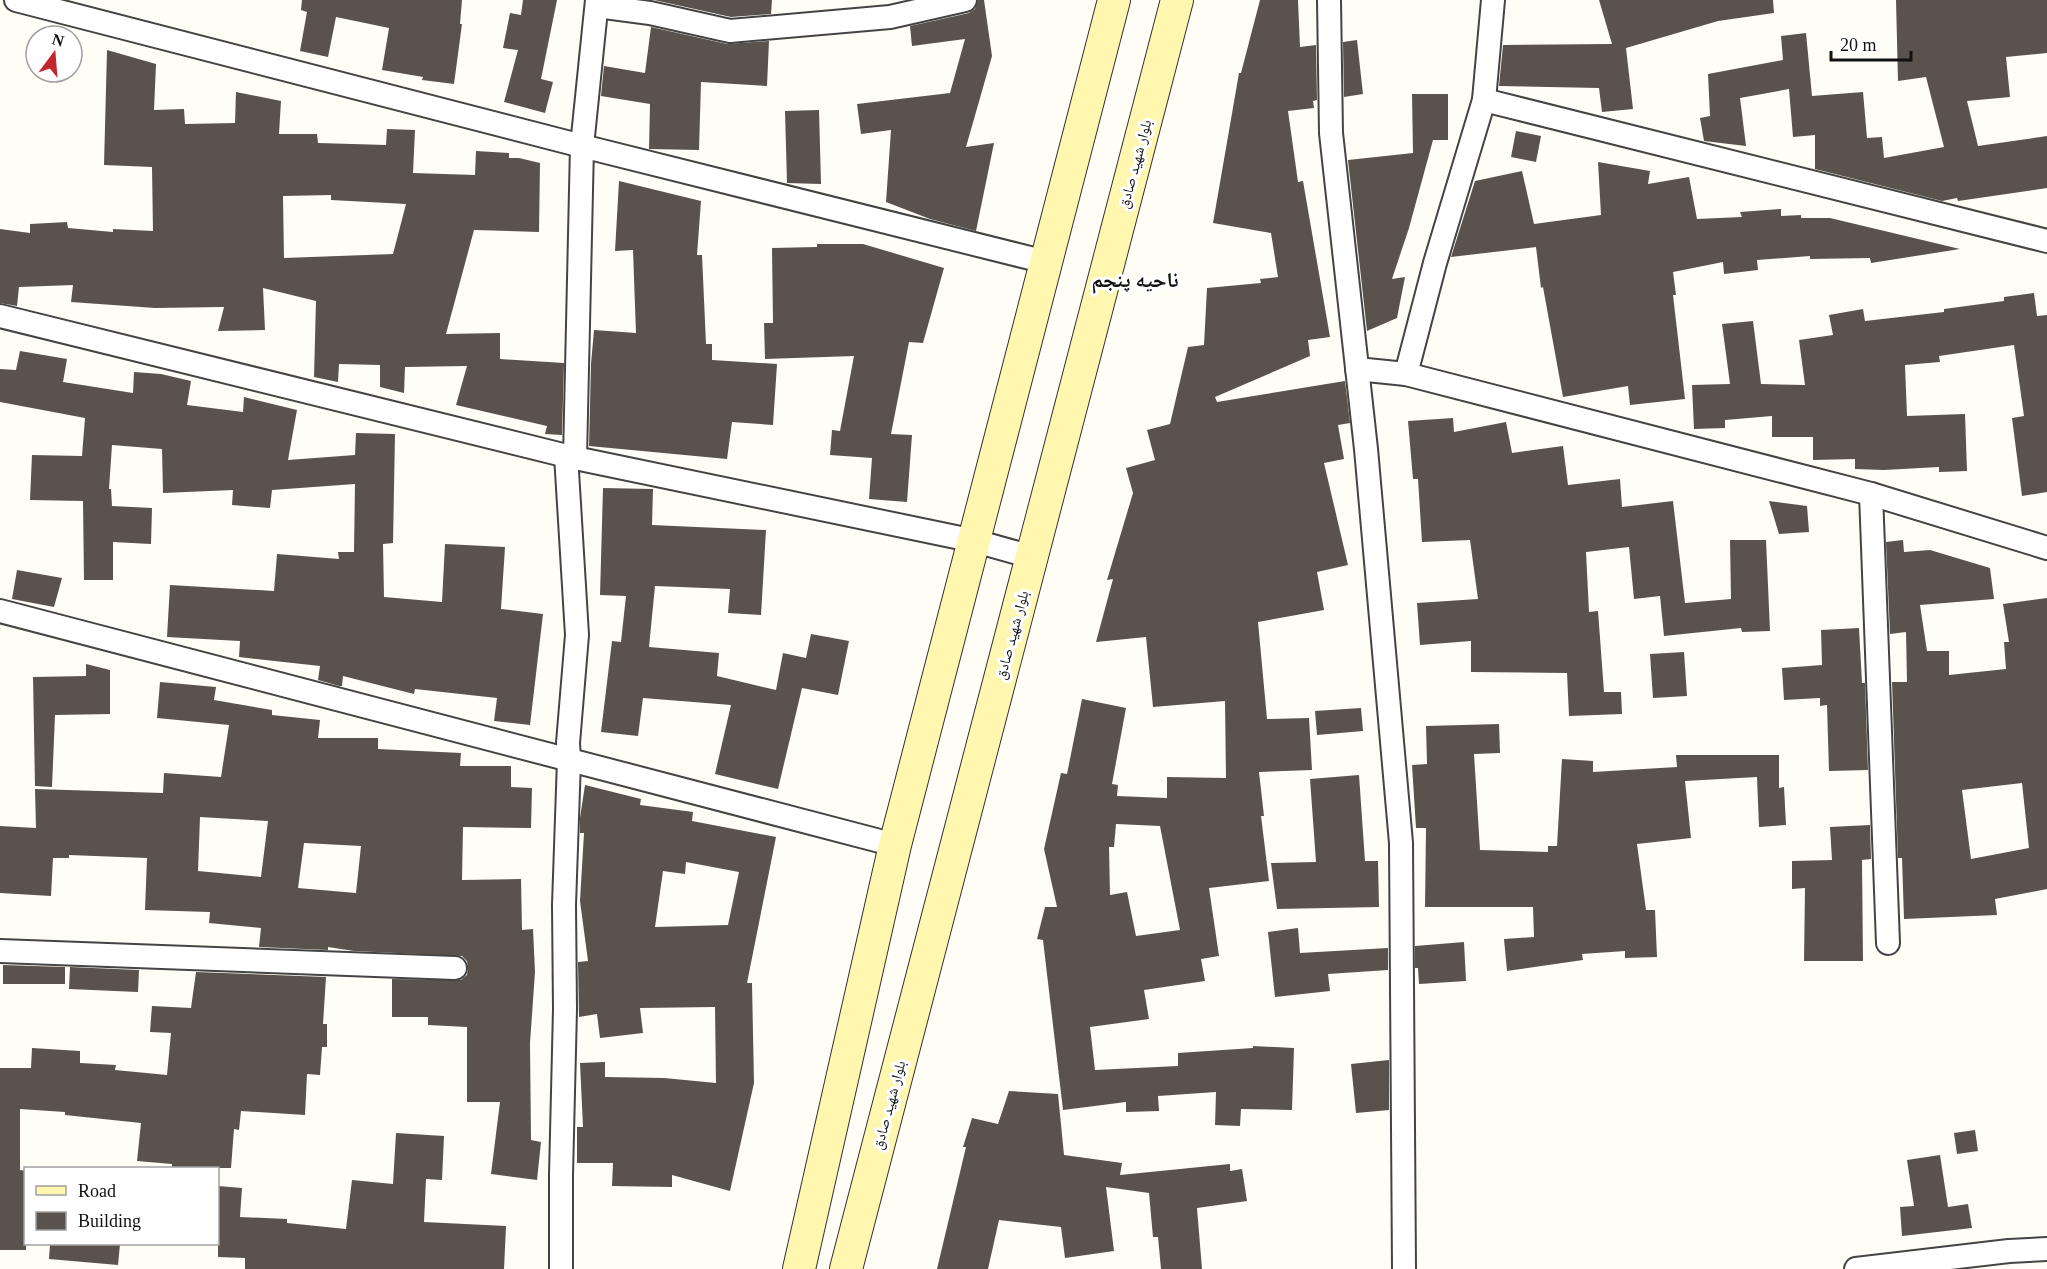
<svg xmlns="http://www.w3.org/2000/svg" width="2047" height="1269" font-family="'Times New Roman','Noto Naskh Arabic',serif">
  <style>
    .building { fill: #5a524d; fill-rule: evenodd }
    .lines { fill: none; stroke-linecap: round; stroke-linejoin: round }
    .minor-casing { stroke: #444; stroke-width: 26 }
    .secondary-casing { stroke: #333; stroke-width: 34 }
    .minor { stroke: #fff; stroke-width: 22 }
    .secondary { stroke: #fff6b0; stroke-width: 32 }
    .labels { text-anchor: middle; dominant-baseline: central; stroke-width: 6; stroke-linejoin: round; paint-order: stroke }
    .street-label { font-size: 15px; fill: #111; stroke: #fff }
    .district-label { font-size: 21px; font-weight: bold; fill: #111; stroke: #fff }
  </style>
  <rect width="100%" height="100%" fill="#fffdf5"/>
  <g class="building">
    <polygon points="302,0 462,0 460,24 462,24 454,84 422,80 423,77 382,70 389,28 336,17 328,57 300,51 307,12 301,10"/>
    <polygon points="523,0 557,0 541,79 553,82 545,113 504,102 518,50 503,48 510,13 521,15"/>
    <polygon points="654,0 772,0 771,14 731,17"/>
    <polygon points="978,0 984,0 992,56 966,147 994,143 976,231 930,219 886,202 891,130 861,134 857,104 950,93 965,39 912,46 910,26 969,13 975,9"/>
    <path d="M1260,0H1298L1300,47L1316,45L1317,100L1313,101L1314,108L1288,111L1298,182L1303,181L1330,337L1308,340L1310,356L1215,397L1217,402L1345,381L1350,423L1338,425L1344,459L1324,463L1348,565L1317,572L1324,610L1258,622L1267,719L1309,718L1312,770L1259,772L1264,816H1261L1269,881L1209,888L1219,956L1201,959L1205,981L1144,990L1149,1019L1090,1027L1095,1070L1178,1066V1053L1253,1048V1046L1294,1048L1292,1110L1241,1109L1240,1126L1215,1125L1216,1092L1158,1096L1159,1111L1126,1112V1102L1063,1110L1043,940L1037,939L1045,907H1057L1044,849L1061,773L1067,774L1082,699L1126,708L1112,784L1118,785L1117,796L1167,798V777L1226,778L1225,701L1153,707L1146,637L1096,642L1113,579L1107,580L1133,493L1126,468L1155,460L1147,430L1170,424L1188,347L1204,345L1207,288L1261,283L1260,279L1278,277L1271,233L1213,223L1239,73H1241ZM1116,824L1160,826L1180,930L1136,936L1127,892L1110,895L1109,847H1114Z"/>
    <polygon points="1599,0 1773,0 1774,13 1718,21 1626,48 1633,109 1602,112 1599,88 1499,86 1503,45 1612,44"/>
    <polygon points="1896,0 2047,0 2047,53 2006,57 2010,97 1967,101 1978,146 2047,136 2047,188 1958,201 1957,198 1942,201 1815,169 1815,135 1793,137 1789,89 1740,98 1746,146 1704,141 1700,118 1710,116 1708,74 1783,60 1781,36 1806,33 1812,96 1863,92 1867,138 1882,137 1884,158 1944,147 1926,77 1898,81"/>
    <polygon points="651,27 727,44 769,41 767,86 701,82 699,150 649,149 650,104 601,96 604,66 645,73"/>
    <polygon points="1357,40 1363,94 1344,97 1343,42"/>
    <path d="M107,50L156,64L154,110L184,109L185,124L235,123L236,92L281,101L279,134H317L318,143L386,145L387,129L415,130L413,173L475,175L476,151L509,153V158H519L540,163L539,232L474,230L446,334L500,333V359L564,363L562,435L545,434L547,426L456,405L467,366L405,367L404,393L380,387V365L339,364L338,382L314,377L316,301L263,288L265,330L218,331L224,307L155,308L71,302L73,285L19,287L17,306L0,303V229L30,233V224L67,222L68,228L113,232V229L153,231L152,167L104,165ZM331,195V200L406,204L393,254L284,258L283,196Z"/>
    <polygon points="1412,94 1448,94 1448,140 1433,140 1409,228 1392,279 1405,277 1397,318 1367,331 1348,160 1413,153"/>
    <polygon points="819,110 821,184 787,183 785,111"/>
    <polygon points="1516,131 1541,136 1536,162 1511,157"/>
    <polygon points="1598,162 1650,171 1648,184 1689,177 1697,219 1742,217 1740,212 1781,209 1781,216 1801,215 1801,218 1830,218 1960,249 1871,263 1870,258 1810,259 1810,256 1757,260 1758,270 1724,274 1723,262 1673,272 1676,295 1673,295 1685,399 1630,405 1628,386 1563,397 1543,287 1541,288 1536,247 1451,257 1475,181 1522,171 1534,224 1601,215"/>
    <polygon points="619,181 701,201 697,255 702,255 706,344 712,344 712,360 777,364 773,425 732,422 727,459 589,446 591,364 594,330 636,333 633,250 615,251"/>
    <polygon points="817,244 863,244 944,268 923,343 909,342 891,434 912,435 907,502 869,499 872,458 830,455 832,430 840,431 854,356 765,359 764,323 773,323 772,248 817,247"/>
    <polygon points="2034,293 2037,316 2047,315 2047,492 2022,496 2012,418 2024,416 2014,345 1939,356 1940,362 1905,365 1907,416 1965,414 1967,471 1939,472 1939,467 1884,470 1855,469 1855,459 1813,460 1813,437 1772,437 1772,416 1725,420 1725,428 1694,429 1692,385 1730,384 1722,324 1753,321 1761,384 1805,385 1799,340 1833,335 1829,315 1863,309 1865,321 1944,312 1944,309 2004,301 2004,297"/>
    <polygon points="20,351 67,359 63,382 133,393 134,372 161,374 191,381 187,405 243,412 244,397 297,410 288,460 355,455 356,433 395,434 393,543 383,544 384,597 442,602 445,544 505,547 501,609 543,614 530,725 494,721 497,698 415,689 414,694 343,676 342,686 339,686 318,680 320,666 239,657 240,641 167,637 170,585 274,591 277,554 339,559 338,552 354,552 355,484 272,490 270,508 232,505 233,490 163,493 162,449 112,445 109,489 111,489 112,506 152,508 151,544 113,542 113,580 84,580 83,501 30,500 32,455 82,456 85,418 0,402 0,369 16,370"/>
    <polygon points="1453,418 1454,432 1506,422 1512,453 1563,446 1568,485 1620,479 1622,507 1673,501 1685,603 1731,599 1730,540 1766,540 1770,631 1742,632 1741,628 1664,636 1660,596 1634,599 1629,547 1586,552 1589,612 1598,611 1604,692 1621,692 1622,714 1569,716 1567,673 1471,672 1471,641 1420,645 1417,603 1478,599 1470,540 1422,542 1418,479 1413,479 1408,421"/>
    <polygon points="603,488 653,489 652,525 766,530 761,615 728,613 730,589 655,586 649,647 719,653 717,676 776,690 783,653 806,658 811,634 849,641 838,695 802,688 778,789 715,774 731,705 643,698 638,736 601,732 612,641 621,642 626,596 600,595"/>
    <polygon points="1769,501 1807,506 1809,532 1779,534"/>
    <path d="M1903,540L1904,552L1930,550L1990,568L1994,599L1920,605L1927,651H1949V675L2006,669L2004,642H2009L2003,604L2047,598V889L1995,899L1997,915L1904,919L1902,858H1898L1892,682H1907L1906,632L1890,634L1886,542ZM2022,783L2029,848L1971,859L1962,790Z"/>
    <polygon points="17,570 62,578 54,607 12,599"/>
    <polygon points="1859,628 1862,683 1865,683 1868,770 1829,771 1827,705 1820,706 1820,698 1784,700 1782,668 1822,665 1821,630"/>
    <polygon points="1684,652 1687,696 1653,698 1650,654"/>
    <polygon points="86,664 110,670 110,714 55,715 52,787 35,786 33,677 86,676"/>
    <path d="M160,682L216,687L214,700L272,710V715L320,720L318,738H378V749L461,753L460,766H511V787L532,788L531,828L463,827L462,880L521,879L522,930L533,929L535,972L530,1043L531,1140L541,1142L537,1180L491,1174L500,1102H467V1027L428,1025V1017H392V979L461,980L467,975L468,968L467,961L462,956L354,951L328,947V950L259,947L261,928L209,923L210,912L145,910L147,858L69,855V858H53L51,896L0,893V826L36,828L35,789L163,793L164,773L221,777L229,725L157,718ZM200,817L268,821L261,877L198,871ZM304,843L361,846L356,893L298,888Z"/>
    <polygon points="1361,708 1363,731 1317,735 1315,711"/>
    <polygon points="1499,724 1500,753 1474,754 1480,850 1548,852 1548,846 1557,846 1562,759 1593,761 1593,772 1677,767 1676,755 1779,755 1779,788 1784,787 1786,825 1759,827 1757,777 1685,781 1691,838 1637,844 1646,910 1655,910 1657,957 1625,958 1625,951 1582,954 1583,960 1507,971 1504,939 1534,937 1533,907 1425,907 1426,828 1416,828 1412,765 1427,764 1426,726"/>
    <polygon points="1359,775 1365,861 1378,861 1379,907 1277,909 1271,863 1316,862 1310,779"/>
    <path d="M585,785L641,799L640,805L693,812L692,821L776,837L747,983H752L754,1083L730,1191L672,1175V1187L612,1186L613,1163H577V1127H583L580,1063L605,1062V1077L664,1078L716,1083L715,1007L640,1008L643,1033L600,1038L597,1014L579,1017L578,962L588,961L580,901L584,833H580V818ZM686,862L739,872L728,925L655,927L663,871L685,874Z"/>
    <polygon points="1870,825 1871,859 1862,860 1863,961 1804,961 1805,888 1792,889 1792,861 1832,860 1830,827"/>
    <polygon points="1298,928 1300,953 1388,948 1388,970 1328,974 1330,991 1275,997 1268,932"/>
    <polygon points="1464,942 1466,981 1419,984 1418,968 1415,968 1415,946"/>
    <polygon points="3,965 65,967 65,984 3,984"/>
    <polygon points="70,967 139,970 138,992 69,989"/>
    <polygon points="196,972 326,977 323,1024 327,1024 327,1047 322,1047 320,1075 307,1074 305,1115 241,1111 239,1130 234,1129 231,1168 172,1168 172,1164 137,1161 141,1123 65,1115 65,1112 20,1109 20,1170 26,1171 26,1250 0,1250 0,1068 31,1068 32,1048 80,1051 80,1063 116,1065 115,1070 167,1075 171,1033 150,1032 152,1006 191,1008"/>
    <polygon points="1389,1060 1389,1110 1356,1113 1351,1064"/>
    <polygon points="1009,1091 1058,1094 1064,1155 1122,1163 1120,1175 1230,1164 1230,1171 1242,1169 1247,1201 1197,1208 1202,1269 1161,1269 1158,1237 1153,1237 1149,1193 1106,1187 1114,1251 1065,1258 1061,1227 999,1220 988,1269 937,1269 966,1147 963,1147 972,1118 998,1124"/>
    <polygon points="1975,1130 1978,1151 1957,1154 1954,1133"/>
    <polygon points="396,1133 444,1136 442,1180 426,1179 424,1222 506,1226 504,1269 245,1269 245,1258 218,1257 218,1186 242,1188 240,1217 287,1219 287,1223 346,1229 352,1180 393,1184"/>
    <polygon points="1940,1155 1948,1207 1968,1204 1972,1228 1902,1236 1900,1207 1914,1206 1907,1160"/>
    <polygon points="50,1244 120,1244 118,1265 49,1259"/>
  </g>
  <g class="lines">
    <defs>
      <g id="minor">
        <polyline points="16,0 582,146 1046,262"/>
        <polyline points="1329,0 1331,133 1366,449 1401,843 1404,1269"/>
        <polyline points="597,6 650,13 730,31 890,17 965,0"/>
        <polyline points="1484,100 2047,241"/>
        <polyline points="0,316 575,458 975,541 1032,557"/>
        <polyline points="1357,369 1406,374 1871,494 2047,548"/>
        <polyline points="1406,374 1435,263 1484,100 1493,0"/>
        <polyline points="575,458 582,146 597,0"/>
        <polyline points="1871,494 1888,943"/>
        <polyline points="0,611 895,845"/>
        <polyline points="0,951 455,968"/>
        <polyline points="561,1269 561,1175 565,1009 564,905 569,760 568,743 577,635 566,455"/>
        <polyline points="1856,1269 2009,1251 2047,1249"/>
      </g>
      <g id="secondary">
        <polyline points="799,1269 895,845 1114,0"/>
        <polyline points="846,1269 1177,0"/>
      </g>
    </defs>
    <use href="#minor" class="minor-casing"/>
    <use href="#secondary" class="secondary-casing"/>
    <use href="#minor" class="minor"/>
    <use href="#secondary" class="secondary"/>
  </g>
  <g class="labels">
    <g class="street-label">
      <text transform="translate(1135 164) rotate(-75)">بلوار شهید صادق</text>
      <text transform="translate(1012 635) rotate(-75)">بلوار شهید صادق</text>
      <text transform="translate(889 1105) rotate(-75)">بلوار شهید صادق</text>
    </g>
    <g class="district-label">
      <text x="1135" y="280">ناحیه پنجم</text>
    </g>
  </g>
  <rect x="24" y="1167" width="195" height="78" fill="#ffffff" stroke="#a0a0a0" stroke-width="1.5"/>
  <rect x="36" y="1186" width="30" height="9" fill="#fff6b0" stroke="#a0a0a0" stroke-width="1.5"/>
  <text x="78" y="1197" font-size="18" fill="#111111">Road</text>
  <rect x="36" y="1212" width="30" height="18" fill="#5a524d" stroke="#a0a0a0" stroke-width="1.5"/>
  <text x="78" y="1227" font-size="18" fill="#111111">Building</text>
  <g transform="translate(54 54) rotate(16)"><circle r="28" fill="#ffffff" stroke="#a0a0a0" stroke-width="1.5"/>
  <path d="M0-4.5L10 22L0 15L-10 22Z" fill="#c4262e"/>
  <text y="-9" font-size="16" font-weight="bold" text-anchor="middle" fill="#111111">N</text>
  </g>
  <path d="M1831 51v9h80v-9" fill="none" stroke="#111111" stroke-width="3"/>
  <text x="1840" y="51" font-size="18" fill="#111111" stroke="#ffffff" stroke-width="4.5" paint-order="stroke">20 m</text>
</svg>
